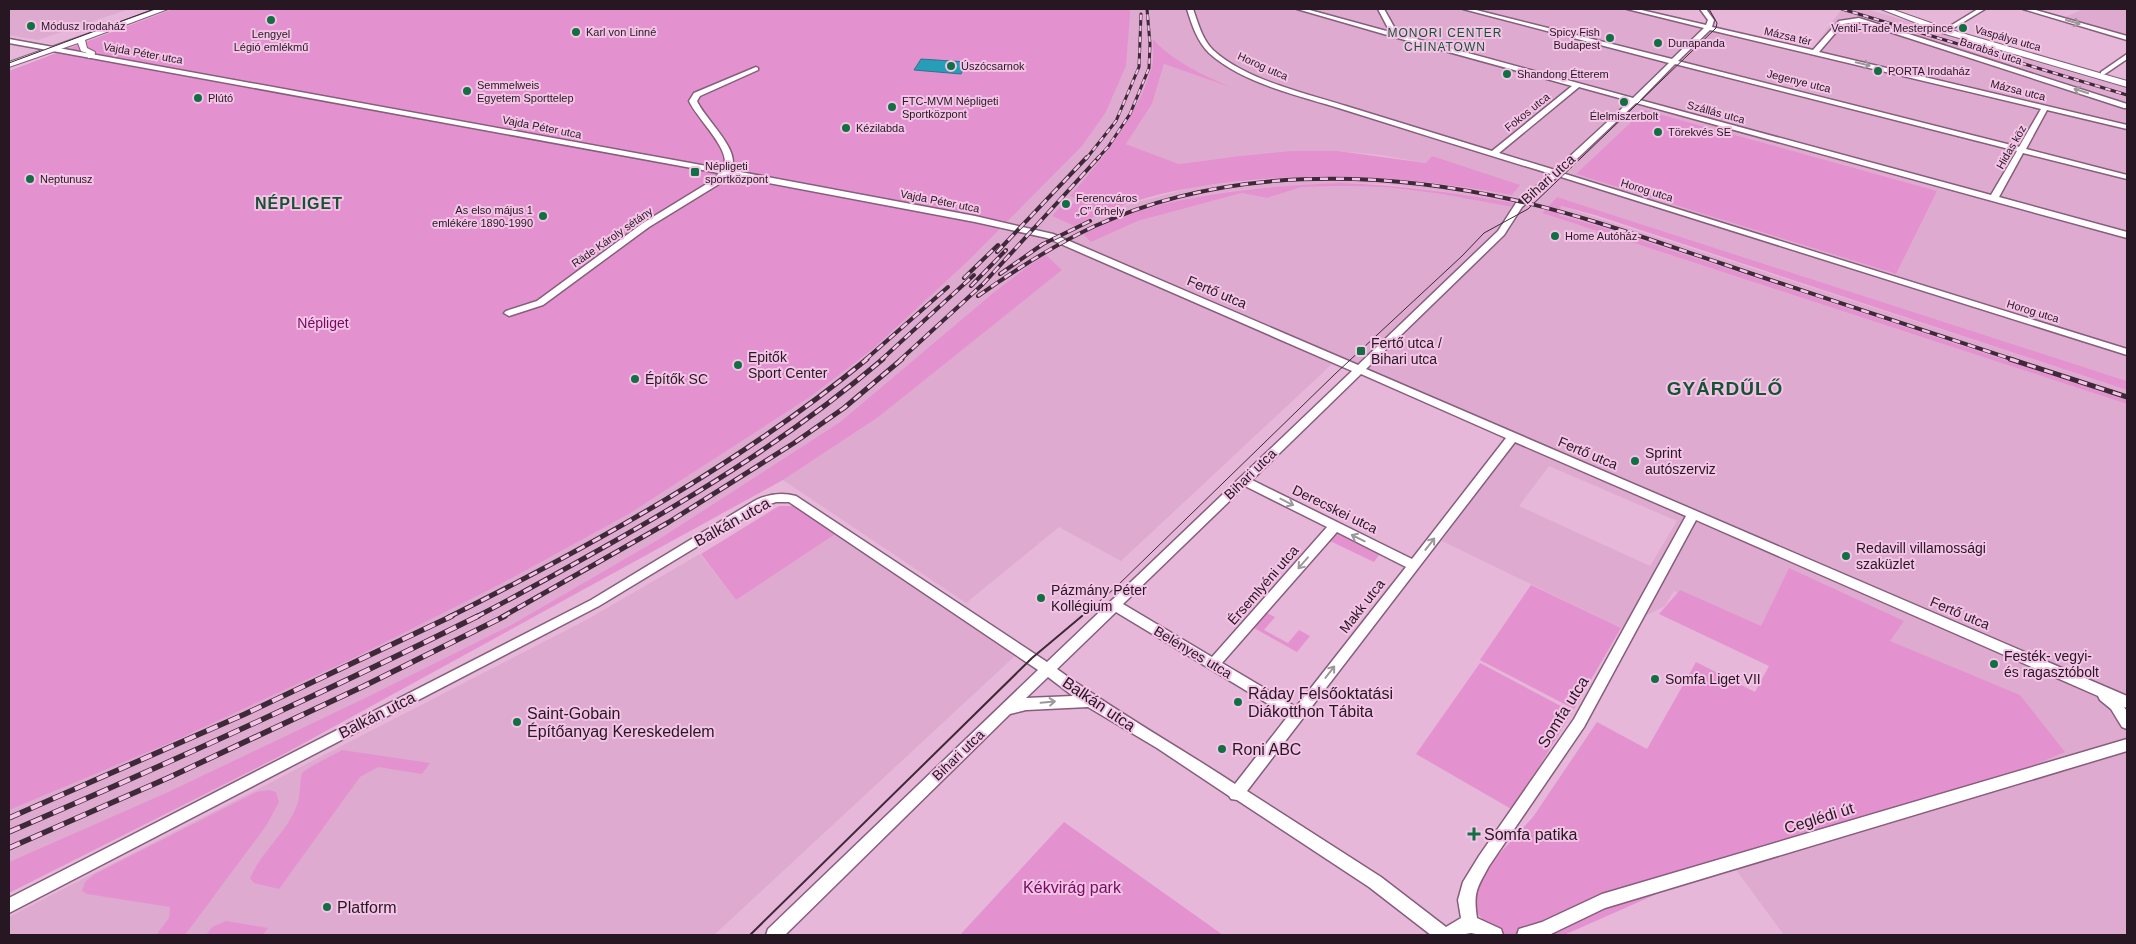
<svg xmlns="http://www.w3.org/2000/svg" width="2136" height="944" font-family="Helvetica,sans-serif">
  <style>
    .built { fill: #dfaad0; fill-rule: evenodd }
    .green { fill: #e492cf }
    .water { fill: #279db7; stroke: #27758b }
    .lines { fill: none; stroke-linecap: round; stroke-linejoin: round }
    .minor-casing { stroke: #875d7c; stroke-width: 3 }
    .major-casing { stroke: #875d7c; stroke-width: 2 }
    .minor { fill: #fff; fill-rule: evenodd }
    .major { fill: #fff; fill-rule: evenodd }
    .tram-far1 { stroke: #3d2938; stroke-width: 1 }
    .tram { stroke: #3d2938; stroke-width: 2 }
    .rail-far3-casing { stroke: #3d2938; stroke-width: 3 }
    .rail-far2-casing { stroke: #3d2938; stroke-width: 4 }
    .rail-far1-casing { stroke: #3d2938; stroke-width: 5 }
    .rail-casing { stroke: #3d2938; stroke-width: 5.5 }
    .rail-far3 { stroke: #f3c4e6; stroke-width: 2; stroke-dasharray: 5.5; stroke-linecap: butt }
    .rail-far2 { stroke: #f3c4e6; stroke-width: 2.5; stroke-dasharray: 8; stroke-linecap: butt }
    .rail-far1 { stroke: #f3c4e6; stroke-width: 3; stroke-dasharray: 9; stroke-linecap: butt }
    .rail { stroke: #f3c4e6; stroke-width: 4; stroke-dasharray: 12; stroke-linecap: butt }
    .oneway { stroke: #9e979c }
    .poi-dot { fill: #126f43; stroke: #f3c4e6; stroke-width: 2 }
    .labels { text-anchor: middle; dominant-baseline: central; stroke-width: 4; stroke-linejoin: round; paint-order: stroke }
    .far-poi-label { font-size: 11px; fill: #271723; stroke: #f3c4e6; text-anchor: start }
    .far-street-label { font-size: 11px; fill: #271723; stroke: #f3c4e6 }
    .far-neighbourhood-label { font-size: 12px; letter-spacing: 1px; fill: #175234; stroke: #f3c4e6 }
    .street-label { font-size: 14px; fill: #271723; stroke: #f3c4e6 }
    .park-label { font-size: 14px; fill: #750b63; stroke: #f3c4e6 }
    .poi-label { font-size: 14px; fill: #271723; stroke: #f3c4e6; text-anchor: start }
    .far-district-label { font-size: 16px; font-weight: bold; letter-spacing: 1px; fill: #175234; stroke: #f3c4e6 }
    .near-street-label { font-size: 16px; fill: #271723; stroke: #f3c4e6 }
    .near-poi-label { font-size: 16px; fill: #271723; stroke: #f3c4e6; text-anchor: start }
    .near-park-label { font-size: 16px; fill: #750b63; stroke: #f3c4e6 }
    .district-label { font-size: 19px; font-weight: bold; letter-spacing: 1px; fill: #175234; stroke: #f3c4e6 }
  </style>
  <rect width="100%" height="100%" fill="#e6b7d8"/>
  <g class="built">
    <polygon points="9,9 129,9 38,40 9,35"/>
    <path d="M1130,9H1643L1813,48L1841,10L1837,9H1867L2127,88V381L1557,197L1542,213L2127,404V935H1784L1731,863L1787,665L1748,626L1674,591L1665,606L1621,628L1442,541L1514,441L1332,364L1121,561L1059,527L966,603L783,480L877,418L993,293L840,422L659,539L511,625L367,697L168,792L9,862V771L174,741L354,658L501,584L629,514L810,397L873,349L967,262L1106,112L1126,66ZM1154,40L1170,55L1184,65L1222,84L1164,64L1152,104L1126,144L1179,164L1239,156L1289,151H1338L1380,155L1426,163L1512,194L1437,182L1383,177L1336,175L1295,177L1197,186L1116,208L1074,226L1052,216L1060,207L1068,208L1079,199L1070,196L1105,155L1131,117L1152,69ZM1617,136L1895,274L1577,174ZM1341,183L1386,184L1440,191L1514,203L1512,206L1442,194L1386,187L1341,186L1302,187L1267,198L1242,193L1138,221L1091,242L1169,203L1203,195L1250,189ZM1549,466L1677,521L1650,566L1519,506Z"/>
    <polygon points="2084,9 2127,9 2127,35 2065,17"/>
    <polygon points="1561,206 2127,390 2127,400 1598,226 1559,215"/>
    <polygon points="837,533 1016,655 714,935 9,935 9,917 588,619 700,554 736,600"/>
  </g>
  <g class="green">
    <polygon points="173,9 1130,9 1130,16 1126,66 1106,112 1082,146 967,262 873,349 810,397 629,514 501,584 354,658 174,741 9,810 9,71"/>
    <path d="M1153,39C1175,63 1202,74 1230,87L1164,64L1152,104L1126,144L1179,164L1239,156L1289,151H1338L1426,163L1432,156L1520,185L1512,195C1426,179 1352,173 1264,179C1214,183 1163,190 1116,208C1101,213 1088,220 1074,226L1052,216L1060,207L1068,208L1078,199L1070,196C1103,158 1135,119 1151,70C1154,61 1153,49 1153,39Z"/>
    <polygon points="1644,110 1937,191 1896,274 1576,174"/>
    <path d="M1341,183C1400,185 1456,193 1514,203L1513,207L1442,194L1386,187L1341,186L1302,187L1267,198L1242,193L1138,221L1091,242L1083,234C1097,228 1111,220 1125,215C1195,192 1268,186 1341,183Z"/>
    <polygon points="1557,197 2127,381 2127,390 1595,215 1561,206 1559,215 1598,226 2127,400 2127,404 1542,213"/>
    <polygon points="1046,255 1062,270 877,418 783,480 284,754 9,893 9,862 168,792 367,697 511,625 659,539 840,422 993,293 1027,267"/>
    <polygon points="779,506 796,506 837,533 736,600 701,554"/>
    <polygon points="1339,530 1382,551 1374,562 1330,541"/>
    <polygon points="1789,568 1904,621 1890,641 2020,695 2065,752 1970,792 1720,866 1564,935 1496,935 1466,900 1469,887 1533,817 1597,722 1647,749 1696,662 1755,692 1769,666 1659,614 1680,590 1761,626"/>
    <polygon points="1531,585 1621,628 1574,709 1480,660"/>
    <polygon points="1267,613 1275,617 1264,630 1288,643 1299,630 1310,636 1297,652 1254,628"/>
    <polygon points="1480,663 1572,712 1513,810 1416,754"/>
    <path d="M342,750L430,763L422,774L378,767L360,777L279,889L254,883L250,878C262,851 287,832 297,805C301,795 299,783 302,773L312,766Z"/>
    <polygon points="269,790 276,792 279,802 266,826 185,935 156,935 169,918 170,907 87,894 82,891 85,882 95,874 256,792"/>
    <polygon points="1064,822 1223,935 960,935"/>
    <polygon points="226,921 268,928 263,935 206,935 212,927"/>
  </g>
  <polygon class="water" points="921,59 967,62 961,74 914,70"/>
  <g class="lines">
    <defs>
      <g id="minor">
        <path d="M1187,9H1193C1198,23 1202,39 1213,50C1246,80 1304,93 1346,106C1395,121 1443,136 1492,151L1572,86L1394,37L1297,9H1306L1390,32L1378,9H1384L1398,34L1633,98L1669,63L1463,9H1472L1672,59L1704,28L1627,9H1637L1706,25L1708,20L1700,9H1706L1714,20L1712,27L1813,50L1839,21L1859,18L2127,104V108H2124L1859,22L1843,24L1819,52L2127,125V129L2047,110L2026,149L2127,175V179L2023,153L1999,197L2127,232V238L1636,103L1562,173L2127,349V355L1558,176L1522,207L1504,235L1366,369L2127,696V708L2124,707L2127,711V729L2122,727L2111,709L2100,700L2098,696L1696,520L1584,727L1489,866C1477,888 1473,892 1477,918L1501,929L1503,935H1481L1471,933L1460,935H1431L1369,887L1237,800L1231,799L1229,796L1157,748L1088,707L1026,710L1010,714L785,935H766L768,929L1038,670L789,502H776L764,506L599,606L9,913V898L591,600L756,500C769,494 782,492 796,496L1047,662L1352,371L1047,238L975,222L727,175L719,184L649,227L543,305L509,316L504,313L506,311L537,301L643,223L713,180L719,173L9,43V39L723,169C734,152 697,119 689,101L694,93L756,67L758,68V70L700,96L697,101C704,118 744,153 730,170L975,216L1053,234L1358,365L1498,231L1516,203L1551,174C1482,153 1414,132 1345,110C1301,96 1243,84 1209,53C1197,41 1192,25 1187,9ZM1710,30L2041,109L2019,147L1678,61ZM1675,64L2017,151L1991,195L1640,100ZM1579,87L1630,101L1555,170L1499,153ZM1361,374L1506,438L1412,559L1252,480ZM1515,442L1686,516L1574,719L1479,856L1463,882L1458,900L1461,918L1446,927L1381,877L1247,791ZM1245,486L1327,527L1212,657L1123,604ZM1337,532L1406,567L1296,707L1222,663ZM1116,612L1288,716L1235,784C1176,745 1114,711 1057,669ZM1048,677L1073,696L1026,698Z"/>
        <polygon points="1978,9 1985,9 1947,32 1942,31"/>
        <polygon points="2023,9 2032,9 2127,36 2127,40"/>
        <polygon points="2127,54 2127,59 2105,74 2101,74 2101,72"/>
        <polygon points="2127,739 2127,751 1605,908 1549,935 1517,935 1519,929 1542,922 1602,894"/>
      </g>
      <g id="major">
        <polygon points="157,9 168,9 85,40 87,48 95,52 94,58 88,58 87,53 81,51 78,43 9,67 9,62"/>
        <polygon points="1881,9 1891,9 1948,29 2127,81 2127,87 1942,33"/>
      </g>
    </defs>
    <use href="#minor" class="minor-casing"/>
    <use href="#major" class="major-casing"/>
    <use href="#minor" class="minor"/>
    <use href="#major" class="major"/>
    <g class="tram-far1">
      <polyline points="9,63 154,9"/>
      <polyline points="1081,617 1115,588 1335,374 1462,256 1484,233 1528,209 1716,28 1717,23 1709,9"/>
    </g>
    <polyline class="tram" points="750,935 1032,658 1082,616"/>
    <defs>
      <g id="rail-far3">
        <polyline points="1842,9 2127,95"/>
        <polyline points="1086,159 1116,121 1139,67 1141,14"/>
        <polyline points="1097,159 1108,147 1130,114 1149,68 1150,44 1147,9"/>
      </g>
      <g id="rail-far2">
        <polyline points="997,252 1087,157"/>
        <polyline points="1000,274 1043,244 1090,221"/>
        <polyline points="964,278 998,245"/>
        <polyline points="971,286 1006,250"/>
        <path d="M978,296C1015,270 1054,245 1095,226C1225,167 1377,169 1514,200C1585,216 1654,241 1723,264C1820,297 1917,328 2014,360"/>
        <polyline points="865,360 948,287"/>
        <polyline points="881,360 974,275"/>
        <polyline points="900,360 983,284 1099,157"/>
      </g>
      <g id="rail-far1">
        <polyline points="2010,359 2127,397"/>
        <path d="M449,617C595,544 741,463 867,359"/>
        <path d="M476,617C522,593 567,568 613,542C711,486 797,432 883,359"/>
        <polyline points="502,617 669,522 794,443 844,408 902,359"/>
      </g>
      <g id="rail">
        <polyline points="9,818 245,714 452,616"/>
        <path d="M9,832C167,764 324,693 478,616"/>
        <polyline points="9,848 170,777 364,686 505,616"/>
      </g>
    </defs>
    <use href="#rail-far3" class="rail-far3-casing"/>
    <use href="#rail-far2" class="rail-far2-casing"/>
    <use href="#rail-far1" class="rail-far1-casing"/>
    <use href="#rail" class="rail-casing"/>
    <use href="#rail-far3" class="rail-far3"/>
    <use href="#rail-far2" class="rail-far2"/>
    <use href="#rail-far1" class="rail-far1"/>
    <use href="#rail" class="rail"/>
  </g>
  <defs><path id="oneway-shaft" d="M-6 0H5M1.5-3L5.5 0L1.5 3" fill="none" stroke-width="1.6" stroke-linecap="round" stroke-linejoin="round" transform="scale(1.25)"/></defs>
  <g class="oneway">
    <use href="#oneway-shaft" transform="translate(2073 22) rotate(16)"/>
    <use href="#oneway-shaft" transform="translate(1863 64) rotate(14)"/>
    <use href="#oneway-shaft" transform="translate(2081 91) rotate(-162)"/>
    <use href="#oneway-shaft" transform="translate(1287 502) rotate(27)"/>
    <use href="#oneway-shaft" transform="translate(1358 538) rotate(-154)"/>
    <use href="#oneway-shaft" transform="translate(1430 544) rotate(-52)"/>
    <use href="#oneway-shaft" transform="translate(1303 563) rotate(131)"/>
    <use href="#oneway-shaft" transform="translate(1330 672) rotate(-52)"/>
    <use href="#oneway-shaft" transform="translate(1048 702) rotate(-5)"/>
  </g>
  <g class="poi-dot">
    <circle cx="271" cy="20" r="5"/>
    <circle cx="31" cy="26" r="5"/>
    <circle cx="1963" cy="28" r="5"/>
    <circle cx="576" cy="32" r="5"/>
    <circle cx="1610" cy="38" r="5"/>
    <circle cx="1658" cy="43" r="5"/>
    <circle cx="951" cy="66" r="5"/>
    <circle cx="1878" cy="71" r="5"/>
    <circle cx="1507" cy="74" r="5"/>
    <circle cx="467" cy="91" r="5"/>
    <circle cx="198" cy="98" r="5"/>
    <circle cx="1624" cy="102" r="5"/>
    <circle cx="892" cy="107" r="5"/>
    <circle cx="846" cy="128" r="5"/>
    <circle cx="1658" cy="132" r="5"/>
    <rect x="690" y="167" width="10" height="10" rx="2.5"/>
    <circle cx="30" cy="179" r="5"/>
    <circle cx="1066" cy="204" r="5"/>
    <circle cx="543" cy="216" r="5"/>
    <circle cx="1555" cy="236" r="5"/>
    <rect x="1356" y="346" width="10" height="10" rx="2.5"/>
    <circle cx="738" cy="365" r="5"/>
    <circle cx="635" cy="379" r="5"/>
    <circle cx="1635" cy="461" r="5"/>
    <circle cx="1846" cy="556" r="5"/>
    <circle cx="1041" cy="598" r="5"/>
    <circle cx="1994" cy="664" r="5"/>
    <circle cx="1655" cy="679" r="5"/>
    <circle cx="1238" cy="702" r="5"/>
    <circle cx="517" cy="722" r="5"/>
    <circle cx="1222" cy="749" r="5"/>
    <path d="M1471.5 826.5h5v5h5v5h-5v5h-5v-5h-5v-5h5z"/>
    <circle cx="327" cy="907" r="5"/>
  </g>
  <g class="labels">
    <g class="far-poi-label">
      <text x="41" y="26">Módusz Irodaház</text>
      <text x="1953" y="28" text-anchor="end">Ventil-Trade Mesterpince</text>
      <text x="586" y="32">Karl von Linné</text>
      <text x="1600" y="32" text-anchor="end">Spicy Fish<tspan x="1600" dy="13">Budapest</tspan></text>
      <text x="271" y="34" text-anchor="middle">Lengyel<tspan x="271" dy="13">Légió emlékmű</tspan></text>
      <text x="1668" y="43">Dunapanda</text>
      <text x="961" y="66">Úszócsarnok</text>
      <text x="1888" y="71">PORTA Irodaház</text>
      <text x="1517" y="74">Shandong Étterem</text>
      <text x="477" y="85">Semmelweis<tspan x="477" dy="13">Egyetem Sporttelep</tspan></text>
      <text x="208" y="98">Plútó</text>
      <text x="902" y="101">FTC-MVM Népligeti<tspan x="902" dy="13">Sportközpont</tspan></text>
      <text x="1624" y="116" text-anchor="middle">Élelmiszerbolt</text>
      <text x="856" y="128">Kézilabda</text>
      <text x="1668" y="132">Törekvés SE</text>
      <text x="705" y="166">Népligeti<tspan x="705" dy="13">sportközpont</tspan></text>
      <text x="40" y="179">Neptunusz</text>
      <text x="1076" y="198">Ferencváros<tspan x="1076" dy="13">„C” őrhely</tspan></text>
      <text x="533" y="210" text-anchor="end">As elso május 1<tspan x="533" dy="13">emlékére 1890-1990</tspan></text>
      <text x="1565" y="236">Home Autóház</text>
    </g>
    <g class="far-street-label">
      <text transform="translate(1788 36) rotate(13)">Mázsa tér</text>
      <text transform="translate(2008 38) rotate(16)">Vaspálya utca</text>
      <text transform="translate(1991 51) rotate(18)">Barabás utca</text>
      <text transform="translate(143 53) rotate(10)">Vajda Péter utca</text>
      <text transform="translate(1263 66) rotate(24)">Horog utca</text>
      <text transform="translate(1799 81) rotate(14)">Jegenye utca</text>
      <text transform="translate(2018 90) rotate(14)">Mázsa utca</text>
      <text transform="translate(1527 112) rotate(-39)">Fokos utca</text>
      <text transform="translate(1716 112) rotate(15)">Szállás utca</text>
      <text transform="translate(542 127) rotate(11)">Vajda Péter utca</text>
      <text transform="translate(2011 147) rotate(-60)">Hidas köz</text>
      <text transform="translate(1647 190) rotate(17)">Horog utca</text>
      <text transform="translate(940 201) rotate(11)">Vajda Péter utca</text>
      <text transform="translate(612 237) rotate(-35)">Räde Károly sétány</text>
      <text transform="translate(2033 311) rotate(17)">Horog utca</text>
    </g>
    <g class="far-neighbourhood-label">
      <text x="1445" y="33">MONORI CENTER<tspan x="1445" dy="14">CHINATOWN</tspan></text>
    </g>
    <g class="street-label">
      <text transform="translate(1548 179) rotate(-42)">Bihari utca</text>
      <text transform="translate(1217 292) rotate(23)">Fertő utca</text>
      <text transform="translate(1588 453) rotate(23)">Fertő utca</text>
      <text transform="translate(1250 474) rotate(-44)">Bihari utca</text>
      <text transform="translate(1335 509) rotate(26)">Derecskei utca</text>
      <text transform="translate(1263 585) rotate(-49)">Érsemlyéni utca</text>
      <text transform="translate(1362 606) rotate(-52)">Makk utca</text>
      <text transform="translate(1960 613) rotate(23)">Fertő utca</text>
      <text transform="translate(1193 652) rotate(31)">Belényes utca</text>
      <text transform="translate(958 755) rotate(-44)">Bihari utca</text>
    </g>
    <g class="park-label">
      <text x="323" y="323">Népliget</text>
    </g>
    <g class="poi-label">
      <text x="1371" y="343">Fertő utca /<tspan x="1371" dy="16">Bihari utca</tspan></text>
      <text x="748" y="357">Epitők<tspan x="748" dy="16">Sport Center</tspan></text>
      <text x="645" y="379">Építők SC</text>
      <text x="1645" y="453">Sprint<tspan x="1645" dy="16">autószerviz</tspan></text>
      <text x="1856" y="548">Redavill villamossági<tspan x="1856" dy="16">szaküzlet</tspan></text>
      <text x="1051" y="590">Pázmány Péter<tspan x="1051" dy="16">Kollégium</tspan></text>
      <text x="2004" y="656">Festék- vegyi-<tspan x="2004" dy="16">és ragasztóbolt</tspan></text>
      <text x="1665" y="679">Somfa Liget VII</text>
    </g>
    <g class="far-district-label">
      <text x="299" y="203">NÉPLIGET</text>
    </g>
    <g class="near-street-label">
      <text transform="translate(732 522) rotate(-29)">Balkán utca</text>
      <text transform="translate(1099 704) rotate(34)">Balkán utca</text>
      <text transform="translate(1563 712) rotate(-58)">Somfa utca</text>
      <text transform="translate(377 715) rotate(-27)">Balkán utca</text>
      <text transform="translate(1819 818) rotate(-17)">Ceglédi út</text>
    </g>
    <g class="near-poi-label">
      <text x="1248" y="693">Ráday Felsőoktatási<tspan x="1248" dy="18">Diákotthon Tábita</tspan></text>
      <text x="527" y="713">Saint-Gobain<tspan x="527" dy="18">Építőanyag Kereskedelem</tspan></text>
      <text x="1232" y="749">Roni ABC</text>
      <text x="1484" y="834">Somfa patika</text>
      <text x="337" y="907">Platform</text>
    </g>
    <g class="near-park-label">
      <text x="1072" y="887">Kékvirág park</text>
    </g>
    <g class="district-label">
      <text x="1725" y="388">GYÁRDŰLŐ</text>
    </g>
  </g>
  <rect width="2136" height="944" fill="none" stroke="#271723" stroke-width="20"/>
</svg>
